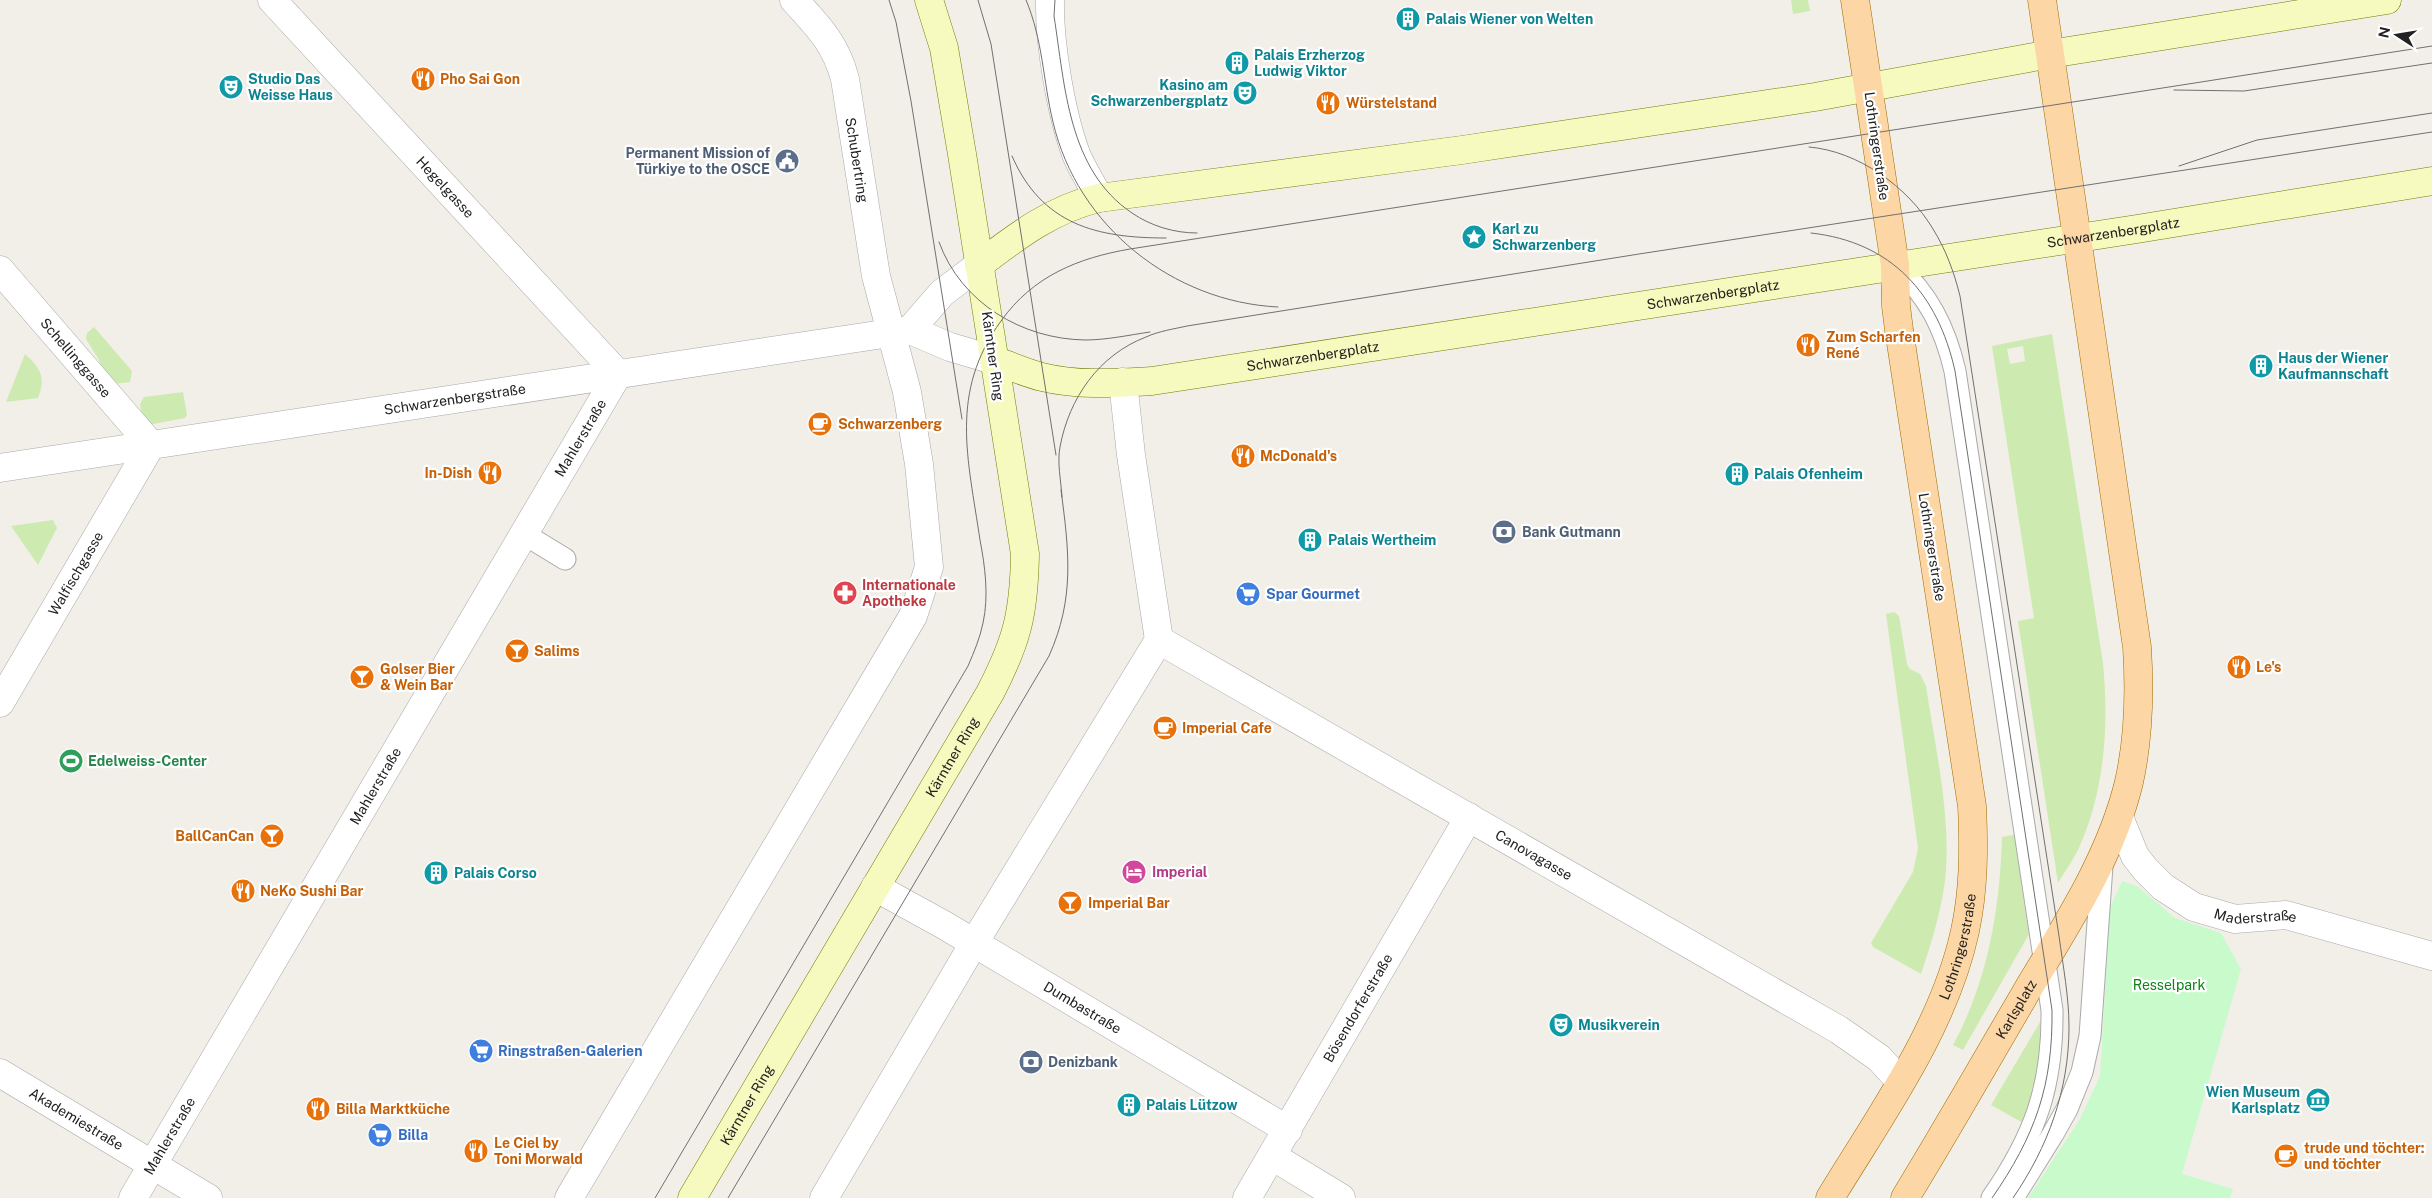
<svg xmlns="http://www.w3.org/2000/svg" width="2432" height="1198" font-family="'Public Sans',sans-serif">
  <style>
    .grass { fill: #cdebb0; fill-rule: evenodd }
    .park { fill: #c8facc }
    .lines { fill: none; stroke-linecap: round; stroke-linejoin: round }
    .service-casing { stroke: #a9a9a9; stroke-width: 23 }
    .pedestrian-casing { stroke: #a9a9a9; stroke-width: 29 }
    .minor-casing { stroke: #a9a9a9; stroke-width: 29 }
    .secondary-casing { stroke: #707d05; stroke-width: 29 }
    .primary-casing { stroke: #a06b00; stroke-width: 29 }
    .service { stroke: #fff; stroke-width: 21 }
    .pedestrian { stroke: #fff; stroke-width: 28 }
    .minor { stroke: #fff; stroke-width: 28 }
    .secondary { stroke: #f7fabf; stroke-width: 28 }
    .primary { stroke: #fcd6a4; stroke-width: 28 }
    .tram { stroke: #707070; stroke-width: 1 }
    .labels { text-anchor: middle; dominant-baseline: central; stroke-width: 4.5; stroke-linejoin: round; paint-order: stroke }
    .culture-label { font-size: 14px; font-weight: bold; fill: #0d838f; stroke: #fff; text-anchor: start }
    .food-label { font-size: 14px; font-weight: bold; fill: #c56008; stroke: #fff; text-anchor: start }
    .street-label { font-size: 14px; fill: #222; stroke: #fff }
    .service-label { font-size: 14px; font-weight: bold; fill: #4e5e75; stroke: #fff; text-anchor: start }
    .health-label { font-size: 14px; font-weight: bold; fill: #be3a42; stroke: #fff; text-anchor: start }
    .shop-label { font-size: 14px; font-weight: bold; fill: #366cbe; stroke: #fff; text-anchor: start }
    .leisure-label { font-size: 14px; font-weight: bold; fill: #27864d; stroke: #fff; text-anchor: start }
    .hotel-label { font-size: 14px; font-weight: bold; fill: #b23c85; stroke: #fff; text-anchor: start }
    .park-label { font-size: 14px; fill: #0c8416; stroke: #fff }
  </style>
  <rect width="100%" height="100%" fill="#f2efe9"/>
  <g class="grass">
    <polygon points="1791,0 1808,0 1810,11 1793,14"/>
    <polygon points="94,327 132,371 130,382 106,385 99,360 86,339 87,333"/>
    <path d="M2052,334L2103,663C2109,727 2105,791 2078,850C2072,862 2064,873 2058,883L2018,621L2034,618L1992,346ZM2023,346L2025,361L2010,364L2007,349Z"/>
    <path d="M25,354C41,369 46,377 38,398L6,402Z"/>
    <polygon points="183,392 187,415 185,418 143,426 140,404 144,397"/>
    <polygon points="53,520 57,528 38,565 11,526"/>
    <path d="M1894,612L1899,616L1907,664L1910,669L1920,674L1926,686C1935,746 1950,810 1946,871C1943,906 1932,941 1921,974L1873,947L1871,943L1913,872L1918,848L1886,614Z"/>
    <path d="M2017,834L2025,880L2021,883L2029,934L1963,1050L1953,1045C1988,981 2000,908 2002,837Z"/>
    <path d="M2040,1022C2041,1057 2036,1090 2023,1123L1991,1105Z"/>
  </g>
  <polygon class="park" points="2122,881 2137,886 2175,918 2221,933 2241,969 2182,1174 2233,1189 2230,1198 2028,1198 2080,1119 2100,1076 2110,908"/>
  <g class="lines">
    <defs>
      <g id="service">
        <path d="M1895,265C1928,294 1945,328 1955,371L2052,1010C2053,1086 2035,1136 1992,1198"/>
        <polyline points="524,534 565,559"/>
        <polyline points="2013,1198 2053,1134 2067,1109 2082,1072 2090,1036 2102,866"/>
      </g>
      <g id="pedestrian">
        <polyline points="1272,1156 1341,1198"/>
        <polyline points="153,1165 208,1198"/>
      </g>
      <g id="minor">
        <path id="s1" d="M272,0L618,374"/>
        <path d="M1050,0C1049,43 1061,113 1076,154C1082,169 1092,184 1099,198"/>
        <path id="s2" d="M0,270L151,445"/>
        <polyline points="910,330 942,293 979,265"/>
        <path id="s3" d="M0,468L910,330L950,347L994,360"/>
        <path id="s4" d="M1159,640L1839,1030L1879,1058L1900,1081"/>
        <path id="s5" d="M0,703L151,445"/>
        <path id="s6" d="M2119,817L2135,856L2145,869L2163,887L2194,907L2235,919L2286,915L2432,956"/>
        <path id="s7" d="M875,887L944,925L1288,1130"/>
        <path id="s8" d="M0,1073L153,1165"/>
        <path id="s9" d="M133,1198L618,374"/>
        <path d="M569,1198L913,616L929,567L919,464L907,392L876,276L845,79C836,44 818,26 794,0"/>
        <polyline points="824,1198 974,943 1159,640 1131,455 1123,382"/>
        <path id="s10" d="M1247,1198L1469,817"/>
      </g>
      <g id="secondary">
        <path d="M979,265C1017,236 1052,209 1099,198L1462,150L1815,97L2050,54L2387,0"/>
        <path id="s11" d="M994,360C1010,366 1026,373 1042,377C1078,386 1116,383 1152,381L2137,229L2432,181"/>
        <path id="s12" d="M692,1198L990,693C1017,641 1024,614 1025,554L962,154L944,48L929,0"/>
      </g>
      <g id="primary">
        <path id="s13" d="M1830,1198C1881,1114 1944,1028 1965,931C1974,889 1974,848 1972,806L1899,330L1896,306L1895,265L1855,0"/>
        <path id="s14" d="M1905,1198C1947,1129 1987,1059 2028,989C2067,924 2111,857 2129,782C2139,737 2140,693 2137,647L2042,0"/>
      </g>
    </defs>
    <use href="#service" class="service-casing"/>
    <use href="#pedestrian" class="pedestrian-casing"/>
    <use href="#minor" class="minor-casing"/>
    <use href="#secondary" class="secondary-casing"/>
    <use href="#primary" class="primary-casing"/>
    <use href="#service" class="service"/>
    <use href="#pedestrian" class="pedestrian"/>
    <use href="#minor" class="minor"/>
    <use href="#secondary" class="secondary"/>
    <use href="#primary" class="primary"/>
    <g class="tram">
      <polyline points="889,0 896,22 911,101 962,419"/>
      <polyline points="978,0 991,44 1056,455"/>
      <path d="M1026,0C1043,40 1043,81 1053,122C1077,226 1173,302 1278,307"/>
      <path d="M1055,0L1054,16C1065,86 1068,170 1132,213C1151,226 1174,233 1197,233"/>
      <polyline points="2174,90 2244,91 2432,63"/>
      <path d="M1809,147C1858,151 1908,187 1933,229C1946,250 1954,272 1960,296L2059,936C2063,966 2069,997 2069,1027C2069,1090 2048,1147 2013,1198"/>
      <path d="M1012,156C1042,225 1097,238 1166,238"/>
      <polyline points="2179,166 2257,140 2432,113"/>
      <path d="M1811,233C1892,242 1938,294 1955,371L2052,1010C2053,1086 2035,1136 1992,1198"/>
      <path d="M939,242C961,303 1022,339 1085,340C1107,340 1129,335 1150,332"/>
      <path d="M1062,497C1061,481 1057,462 1060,447C1069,398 1099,355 1146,337C1159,331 1174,329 1187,326L1639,254L2432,132"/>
      <path d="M655,1198L968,666C974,652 980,638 983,623C989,596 985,566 980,540C968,458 949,393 1001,321C1033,276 1078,258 1130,249L2432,46"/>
      <path d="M728,1198L1049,656C1075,598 1069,551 1061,490"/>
    </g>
  </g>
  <defs>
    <symbol id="building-disc" viewBox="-11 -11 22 22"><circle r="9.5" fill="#0f9aa8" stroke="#fff"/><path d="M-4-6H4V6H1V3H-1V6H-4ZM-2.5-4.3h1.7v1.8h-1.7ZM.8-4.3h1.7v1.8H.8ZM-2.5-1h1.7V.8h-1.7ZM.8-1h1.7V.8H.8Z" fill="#fff"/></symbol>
    <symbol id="restaurant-disc" viewBox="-11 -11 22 22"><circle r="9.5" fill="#e8710a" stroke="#fff"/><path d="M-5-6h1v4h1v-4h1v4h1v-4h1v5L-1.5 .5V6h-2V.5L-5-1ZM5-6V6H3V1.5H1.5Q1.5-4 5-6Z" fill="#fff"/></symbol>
    <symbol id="theatre-disc" viewBox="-11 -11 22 22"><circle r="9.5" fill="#0f9aa8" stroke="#fff"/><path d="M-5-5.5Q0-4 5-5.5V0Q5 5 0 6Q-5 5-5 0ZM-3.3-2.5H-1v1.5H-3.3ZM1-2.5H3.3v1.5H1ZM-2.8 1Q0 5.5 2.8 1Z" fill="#fff"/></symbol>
    <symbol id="civic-disc" viewBox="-11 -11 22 22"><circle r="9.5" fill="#5c6f8a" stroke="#fff"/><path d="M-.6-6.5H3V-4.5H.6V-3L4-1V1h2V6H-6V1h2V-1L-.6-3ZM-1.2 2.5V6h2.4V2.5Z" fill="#fff"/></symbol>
    <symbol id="sight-disc" viewBox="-11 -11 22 22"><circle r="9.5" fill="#0f9aa8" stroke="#fff"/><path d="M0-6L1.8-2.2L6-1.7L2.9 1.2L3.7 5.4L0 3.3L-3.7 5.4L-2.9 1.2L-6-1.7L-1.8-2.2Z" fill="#fff"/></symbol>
    <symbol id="cafe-disc" viewBox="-11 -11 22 22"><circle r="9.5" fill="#e8710a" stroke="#fff"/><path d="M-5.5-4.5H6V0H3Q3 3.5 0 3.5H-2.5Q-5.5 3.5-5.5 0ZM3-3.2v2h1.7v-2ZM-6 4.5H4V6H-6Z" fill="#fff"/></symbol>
    <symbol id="bank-disc" viewBox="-11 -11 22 22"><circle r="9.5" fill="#5c6f8a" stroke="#fff"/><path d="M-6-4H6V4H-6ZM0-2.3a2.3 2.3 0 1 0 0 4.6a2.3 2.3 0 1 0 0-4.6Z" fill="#fff"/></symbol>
    <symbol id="pharmacy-disc" viewBox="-11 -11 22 22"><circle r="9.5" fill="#e0444e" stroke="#fff"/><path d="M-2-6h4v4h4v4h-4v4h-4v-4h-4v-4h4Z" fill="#fff"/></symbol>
    <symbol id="supermarket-disc" viewBox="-11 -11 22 22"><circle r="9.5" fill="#3f7fe0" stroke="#fff"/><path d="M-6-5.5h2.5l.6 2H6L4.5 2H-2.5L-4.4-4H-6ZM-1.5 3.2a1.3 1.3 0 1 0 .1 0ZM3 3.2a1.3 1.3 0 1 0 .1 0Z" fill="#fff"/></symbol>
    <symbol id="bar-disc" viewBox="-11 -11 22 22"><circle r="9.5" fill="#e8710a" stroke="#fff"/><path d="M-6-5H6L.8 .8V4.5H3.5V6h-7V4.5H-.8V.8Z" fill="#fff"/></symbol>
    <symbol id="stadium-disc" viewBox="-11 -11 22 22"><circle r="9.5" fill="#2e9e5b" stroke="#fff"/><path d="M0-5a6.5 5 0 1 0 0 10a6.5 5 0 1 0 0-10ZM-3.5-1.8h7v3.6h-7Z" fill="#fff"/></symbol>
    <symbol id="hotel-disc" viewBox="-11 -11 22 22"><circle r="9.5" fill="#d1479c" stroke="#fff"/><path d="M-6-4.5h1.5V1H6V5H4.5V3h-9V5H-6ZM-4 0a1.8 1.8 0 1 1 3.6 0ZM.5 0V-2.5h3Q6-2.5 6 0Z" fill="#fff"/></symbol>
    <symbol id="museum-disc" viewBox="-11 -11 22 22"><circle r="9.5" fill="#0f9aa8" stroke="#fff"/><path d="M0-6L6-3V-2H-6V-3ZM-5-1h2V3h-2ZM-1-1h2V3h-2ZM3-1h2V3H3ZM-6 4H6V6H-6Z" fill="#fff"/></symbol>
  </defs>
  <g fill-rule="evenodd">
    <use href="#building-disc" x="1394" y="5" width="28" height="28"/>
    <use href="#building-disc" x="1223" y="49" width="28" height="28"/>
    <use href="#restaurant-disc" x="409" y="65" width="28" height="28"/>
    <use href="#theatre-disc" x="217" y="73" width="28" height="28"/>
    <use href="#theatre-disc" x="1231" y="79" width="28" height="28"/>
    <use href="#restaurant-disc" x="1314" y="89" width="28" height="28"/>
    <use href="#civic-disc" x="773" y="147" width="28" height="28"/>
    <use href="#sight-disc" x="1460" y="223" width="28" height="28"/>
    <use href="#restaurant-disc" x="1794" y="331" width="28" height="28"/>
    <use href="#building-disc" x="2247" y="352" width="28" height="28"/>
    <use href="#cafe-disc" x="806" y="410" width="28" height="28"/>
    <use href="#restaurant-disc" x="1229" y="442" width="28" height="28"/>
    <use href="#restaurant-disc" x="476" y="459" width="28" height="28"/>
    <use href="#building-disc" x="1723" y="460" width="28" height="28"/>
    <use href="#bank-disc" x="1490" y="518" width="28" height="28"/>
    <use href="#building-disc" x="1296" y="526" width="28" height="28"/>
    <use href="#pharmacy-disc" x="831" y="579" width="28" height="28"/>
    <use href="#supermarket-disc" x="1234" y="580" width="28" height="28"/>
    <use href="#bar-disc" x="503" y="637" width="28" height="28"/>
    <use href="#restaurant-disc" x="2225" y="653" width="28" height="28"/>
    <use href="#bar-disc" x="348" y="663" width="28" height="28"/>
    <use href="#cafe-disc" x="1151" y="714" width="28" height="28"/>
    <use href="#stadium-disc" x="57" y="747" width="28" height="28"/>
    <use href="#bar-disc" x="258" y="822" width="28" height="28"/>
    <use href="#hotel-disc" x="1120" y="858" width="28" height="28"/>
    <use href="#building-disc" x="422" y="859" width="28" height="28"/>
    <use href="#restaurant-disc" x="229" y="877" width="28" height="28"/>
    <use href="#bar-disc" x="1056" y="889" width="28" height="28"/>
    <use href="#theatre-disc" x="1547" y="1011" width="28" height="28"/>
    <use href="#supermarket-disc" x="467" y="1037" width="28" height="28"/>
    <use href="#bank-disc" x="1017" y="1048" width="28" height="28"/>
    <use href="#museum-disc" x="2304" y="1086" width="28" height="28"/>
    <use href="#building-disc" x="1115" y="1091" width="28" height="28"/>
    <use href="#restaurant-disc" x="304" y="1095" width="28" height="28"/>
    <use href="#supermarket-disc" x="366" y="1121" width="28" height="28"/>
    <use href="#restaurant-disc" x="462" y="1137" width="28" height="28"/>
    <use href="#cafe-disc" x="2272" y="1142" width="28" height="28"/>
  </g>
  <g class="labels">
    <g class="culture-label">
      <text x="1426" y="19">Palais Wiener von Welten</text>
      <text x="1254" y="55">Palais Erzherzog<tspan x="1254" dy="16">Ludwig Viktor</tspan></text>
      <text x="248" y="79">Studio Das<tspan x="248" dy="16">Weisse Haus</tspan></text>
      <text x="1228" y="85" text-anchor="end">Kasino am<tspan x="1228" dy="16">Schwarzenbergplatz</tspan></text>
      <text x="1492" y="229">Karl zu<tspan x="1492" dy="16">Schwarzenberg</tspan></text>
      <text x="2278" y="358">Haus der Wiener<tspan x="2278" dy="16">Kaufmannschaft</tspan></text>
      <text x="1754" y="474">Palais Ofenheim</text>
      <text x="1328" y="540">Palais Wertheim</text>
      <text x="454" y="873">Palais Corso</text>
      <text x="1578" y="1025">Musikverein</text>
      <text x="2300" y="1092" text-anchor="end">Wien Museum<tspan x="2300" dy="16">Karlsplatz</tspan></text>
      <text x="1146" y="1105">Palais Lützow</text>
    </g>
    <g class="food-label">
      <text x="440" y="79">Pho Sai Gon</text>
      <text x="1346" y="103">Würstelstand</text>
      <text x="1826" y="337">Zum Scharfen<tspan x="1826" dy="16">René</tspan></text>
      <text x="838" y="424">Schwarzenberg</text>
      <text x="1260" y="456">McDonald's</text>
      <text x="472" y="473" text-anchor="end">In-Dish</text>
      <text x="534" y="651">Salims</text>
      <text x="2256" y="667">Le's</text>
      <text x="380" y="669">Golser Bier<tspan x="380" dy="16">&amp; Wein Bar</tspan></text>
      <text x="1182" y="728">Imperial Cafe</text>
      <text x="254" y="836" text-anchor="end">BallCanCan</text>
      <text x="260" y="891">NeKo Sushi Bar</text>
      <text x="1088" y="903">Imperial Bar</text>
      <text x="336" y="1109">Billa Marktküche</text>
      <text x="494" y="1143">Le Ciel by<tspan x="494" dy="16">Toni Morwald</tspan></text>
      <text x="2304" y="1148">trude und töchter:<tspan x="2304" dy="16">und töchter</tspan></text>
    </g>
    <g class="street-label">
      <text transform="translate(1877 146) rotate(82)">Lothringerstraße</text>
      <text transform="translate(857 160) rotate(81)">Schubertring</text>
      <text stroke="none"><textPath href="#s1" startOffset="255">Hegelgasse</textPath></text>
      <text stroke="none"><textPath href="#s11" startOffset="1134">Schwarzenbergplatz</textPath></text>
      <text stroke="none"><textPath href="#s11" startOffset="729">Schwarzenbergplatz</textPath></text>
      <text transform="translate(993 356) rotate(82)">Kärntner Ring</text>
      <text stroke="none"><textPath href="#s11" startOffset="324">Schwarzenbergplatz</textPath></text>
      <text stroke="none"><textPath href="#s2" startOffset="116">Schellinggasse</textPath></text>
      <text stroke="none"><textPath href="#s3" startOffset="460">Schwarzenbergstraße</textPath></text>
      <text stroke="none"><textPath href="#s9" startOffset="882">Mahlerstraße</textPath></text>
      <text transform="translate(1932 547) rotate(81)">Lothringerstraße</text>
      <text stroke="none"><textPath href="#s5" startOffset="150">Walfischgasse</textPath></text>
      <text stroke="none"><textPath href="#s12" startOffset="512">Kärntner Ring</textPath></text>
      <text stroke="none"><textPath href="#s9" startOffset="478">Mahlerstraße</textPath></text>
      <text stroke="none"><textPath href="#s4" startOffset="432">Canovagasse</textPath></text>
      <text stroke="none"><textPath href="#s6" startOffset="184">Maderstraße</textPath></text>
      <text stroke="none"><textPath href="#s13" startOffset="284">Lothringerstraße</textPath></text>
      <text stroke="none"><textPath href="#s7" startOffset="240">Dumbastraße</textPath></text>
      <text stroke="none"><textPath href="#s10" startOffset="220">Bösendorferstraße</textPath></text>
      <text stroke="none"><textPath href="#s14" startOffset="219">Karlsplatz</textPath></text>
      <text stroke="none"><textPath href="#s12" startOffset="108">Kärntner Ring</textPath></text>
      <text stroke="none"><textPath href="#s8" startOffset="89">Akademiestraße</textPath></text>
      <text stroke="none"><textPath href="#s9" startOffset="72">Mahlerstraße</textPath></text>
    </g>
    <g class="service-label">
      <text x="770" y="153" text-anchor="end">Permanent Mission of<tspan x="770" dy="16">Türkiye to the OSCE</tspan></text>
      <text x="1522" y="532">Bank Gutmann</text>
      <text x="1048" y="1062">Denizbank</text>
    </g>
    <g class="health-label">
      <text x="862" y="585">Internationale<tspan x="862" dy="16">Apotheke</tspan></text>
    </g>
    <g class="shop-label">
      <text x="1266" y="594">Spar Gourmet</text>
      <text x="498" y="1051">Ringstraßen-Galerien</text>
      <text x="398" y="1135">Billa</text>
    </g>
    <g class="leisure-label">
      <text x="88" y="761">Edelweiss-Center</text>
    </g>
    <g class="hotel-label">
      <text x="1152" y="872">Imperial</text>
    </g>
    <g class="park-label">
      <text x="2169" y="985">Resselpark</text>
    </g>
  </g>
  <g transform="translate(2397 35) rotate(282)" stroke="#ffffff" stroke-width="4" paint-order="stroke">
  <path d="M0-4L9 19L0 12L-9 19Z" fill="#222222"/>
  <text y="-8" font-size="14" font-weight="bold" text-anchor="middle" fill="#222222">N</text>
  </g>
</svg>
